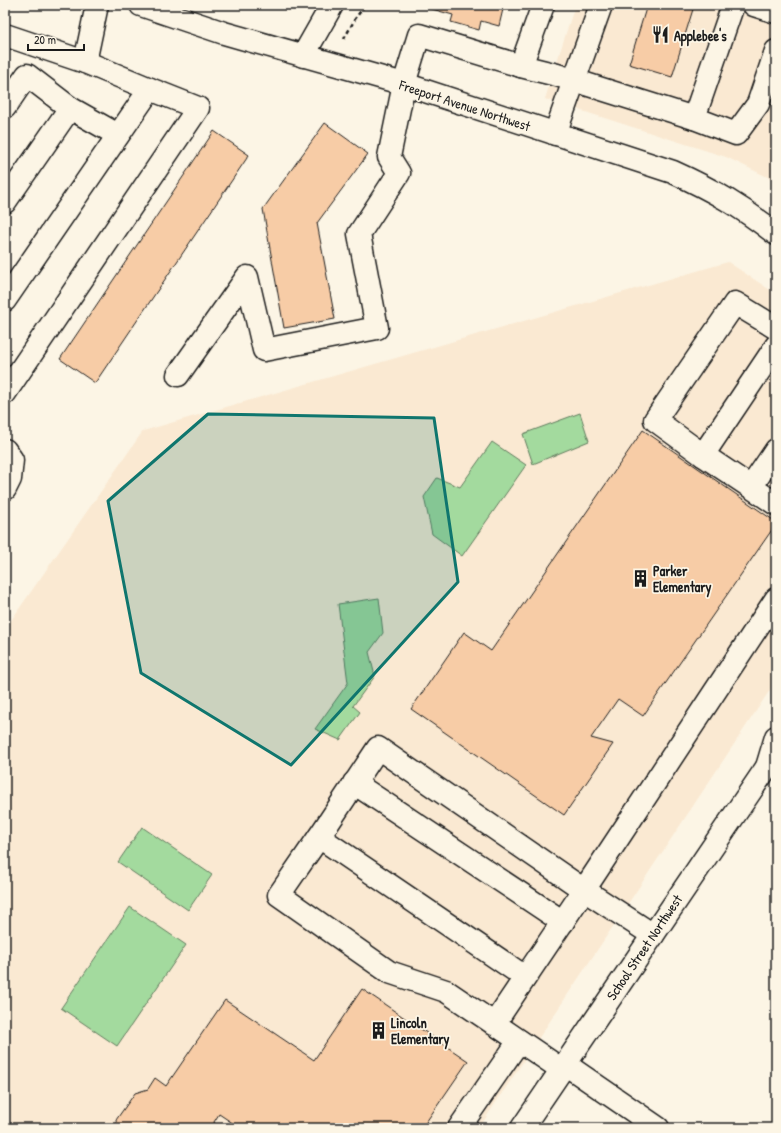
<svg xmlns="http://www.w3.org/2000/svg" width="781" height="1133" font-family="'Patrick Hand',sans-serif">
  <style>
    .built { fill: #fae9d2 }
    .green { fill: #a3da9e; stroke: #607b5d }
    .building { fill: #f7cca6; stroke: #1c1c1c }
    .lines { fill: none; stroke-linecap: round; stroke-linejoin: round }
    .minor-casing { stroke: #1c1c1c; stroke-width: 25 }
    .path { stroke: #1c1c1c; stroke-width: 2.5; stroke-dasharray: 4 3; stroke-linecap: butt }
    .minor { stroke: #fcf5e5; stroke-width: 22 }
    .marked { fill: #0f766e; fill-opacity: 0.2; stroke: #0f766e; stroke-width: 3; stroke-linejoin: round }
    .labels { text-anchor: middle; dominant-baseline: central; stroke-width: 3.5; stroke-linejoin: round; paint-order: stroke }
    .poi-label { font-size: 14px; font-weight: bold; fill: #1c1c1c; stroke: #fcf5e5; text-anchor: start }
    .street-label { font-size: 14px; fill: #1c1c1c; stroke: #fcf5e5 }
  </style>
  <rect width="100%" height="100%" fill="#fcf5e5"/>
  <filter id="ink" filterUnits="userSpaceOnUse"><feTurbulence type="fractalNoise" baseFrequency=".025" numOctaves="2"/><feDisplacementMap in="SourceGraphic" scale="8" xChannelSelector="R" yChannelSelector="G"/><feConvolveMatrix kernelMatrix="1 2 1 2 8 2 1 2 1" color-interpolation-filters="sRGB"/></filter>
  <g filter="url(#ink)">
    <g class="built">
      <polygon points="575,5 776,5 776,181 726,157 545,99"/>
      <polygon points="728,262 776,294 776,681 479,1128 5,1128 5,629 143,431"/>
    </g>
    <g class="green">
      <polygon points="580,413 589,441 533,464 523,434"/>
      <polygon points="492,442 526,465 462,556 432,534 424,497 437,478 460,487"/>
      <polygon points="379,598 383,633 369,652 375,676 353,706 360,712 340,740 315,729 348,683 338,604"/>
      <polygon points="142,827 212,875 188,910 118,862"/>
      <polygon points="130,907 186,945 117,1046 61,1008"/>
    </g>
    <g class="building">
      <polygon points="425,5 504,5 499,26 481,21 479,30 451,22 453,15 425,7"/>
      <polygon points="647,5 690,5 694,6 672,77 629,64"/>
      <polygon points="325,123 368,154 317,223 335,319 284,328 263,209"/>
      <polygon points="214,131 249,155 95,383 60,359"/>
      <polygon points="643,430 776,522 776,524 643,716 618,699 591,738 613,744 564,815 411,709 464,632 491,651"/>
      <polygon points="362,989 468,1061 422,1128 240,1128 219,1114 214,1122 216,1128 117,1128 116,1120 135,1093 148,1089 155,1078 166,1086 225,1000 314,1060"/>
    </g>
    <g class="lines">
      <defs>
        <g id="minor">
          <path d="M141,5L224,33L404,84L673,172C713,190 742,207 776,234"/>
          <polyline points="543,5 521,66 557,75 694,118"/>
          <polyline points="733,5 694,118 736,134 758,104 776,51"/>
          <polyline points="754,5 776,12"/>
          <polyline points="5,35 85,62"/>
          <polyline points="303,56 332,5"/>
          <polyline points="5,107 27,75 70,108"/>
          <polyline points="555,134 601,5"/>
          <polyline points="5,202 70,108 118,135"/>
          <polyline points="5,300 150,89 85,62 97,5"/>
          <polyline points="776,328 735,303 655,420 703,455 776,504"/>
          <polyline points="178,375 247,277 264,350 377,328 359,234 399,173 389,157 404,84 419,35 521,66"/>
          <polyline points="5,393 198,108 150,89"/>
          <polyline points="5,450 12,460 10,479 5,489"/>
          <polyline points="703,455 776,346"/>
          <polyline points="751,487 776,450"/>
          <polyline points="767,767 776,737"/>
          <polyline points="354,783 563,922"/>
          <polyline points="319,837 525,977"/>
          <polyline points="653,935 584,890 776,599"/>
          <polyline points="494,1024 584,890 378,748 319,837 279,895 389,972 446,991 561,1069"/>
          <polyline points="565,1064 658,1128"/>
          <polyline points="459,1128 519,1041"/>
          <polyline points="522,1128 767,767 776,758"/>
        </g>
      </defs>
      <use href="#minor" class="minor-casing"/>
      <polyline class="path" points="344,39 355,19 365,5"/>
      <use href="#minor" class="minor"/>
    </g>
  </g>
  <path class="marked" d="M208,414L434,418L458,582L291,765L141,673L108,501Z"/>
  <defs>
    <symbol id="restaurant-bare" viewBox="-9 -9 18 18"><path d="M-5-6h1v4h1v-4h1v4h1v-4h1v5L-1.5 .5V6h-2V.5L-5-1ZM5-6V6H3V1.5H1.5Q1.5-4 5-6Z" fill="#1c1c1c" stroke="#fcf5e5" stroke-width="2.5" paint-order="stroke"/></symbol>
    <symbol id="building-bare" viewBox="-9 -9 18 18"><path d="M-4-6H4V6H1V3H-1V6H-4ZM-2.5-4.3h1.7v1.8h-1.7ZM.8-4.3h1.7v1.8H.8ZM-2.5-1h1.7V.8h-1.7ZM.8-1h1.7V.8H.8Z" fill="#1c1c1c" stroke="#fcf5e5" stroke-width="2.5" paint-order="stroke"/></symbol>
  </defs>
  <g fill-rule="evenodd">
    <use href="#restaurant-bare" x="648" y="22" width="25" height="25"/>
    <use href="#building-bare" x="628" y="566" width="25" height="25"/>
    <use href="#building-bare" x="366" y="1018" width="25" height="25"/>
  </g>
  <g class="labels">
    <g class="poi-label">
      <text x="674" y="35">Applebee's</text>
      <text x="653" y="570">Parker<tspan x="653" dy="16">Elementary</tspan></text>
      <text x="391" y="1022">Lincoln<tspan x="391" dy="16">Elementary</tspan></text>
    </g>
    <g class="street-label">
      <text transform="translate(465 105) rotate(18)">Freeport Avenue Northwest</text>
      <text transform="translate(644 947) rotate(-56)">School Street Northwest</text>
    </g>
  </g>
  <rect width="781" height="1133" fill="none" stroke="#fcf5e5" stroke-width="20"/>
  <rect x="10" y="10" width="761" height="1113" fill="none" stroke="#1c1c1c" stroke-width="1.5" filter="url(#ink)"/>
  <path d="M28 44v6h56v-6" fill="none" stroke="#1c1c1c" stroke-width="2"/>
  <text x="34" y="44" font-size="12" fill="#1c1c1c" stroke="#fcf5e5" stroke-width="3" paint-order="stroke">20 m</text>
</svg>
